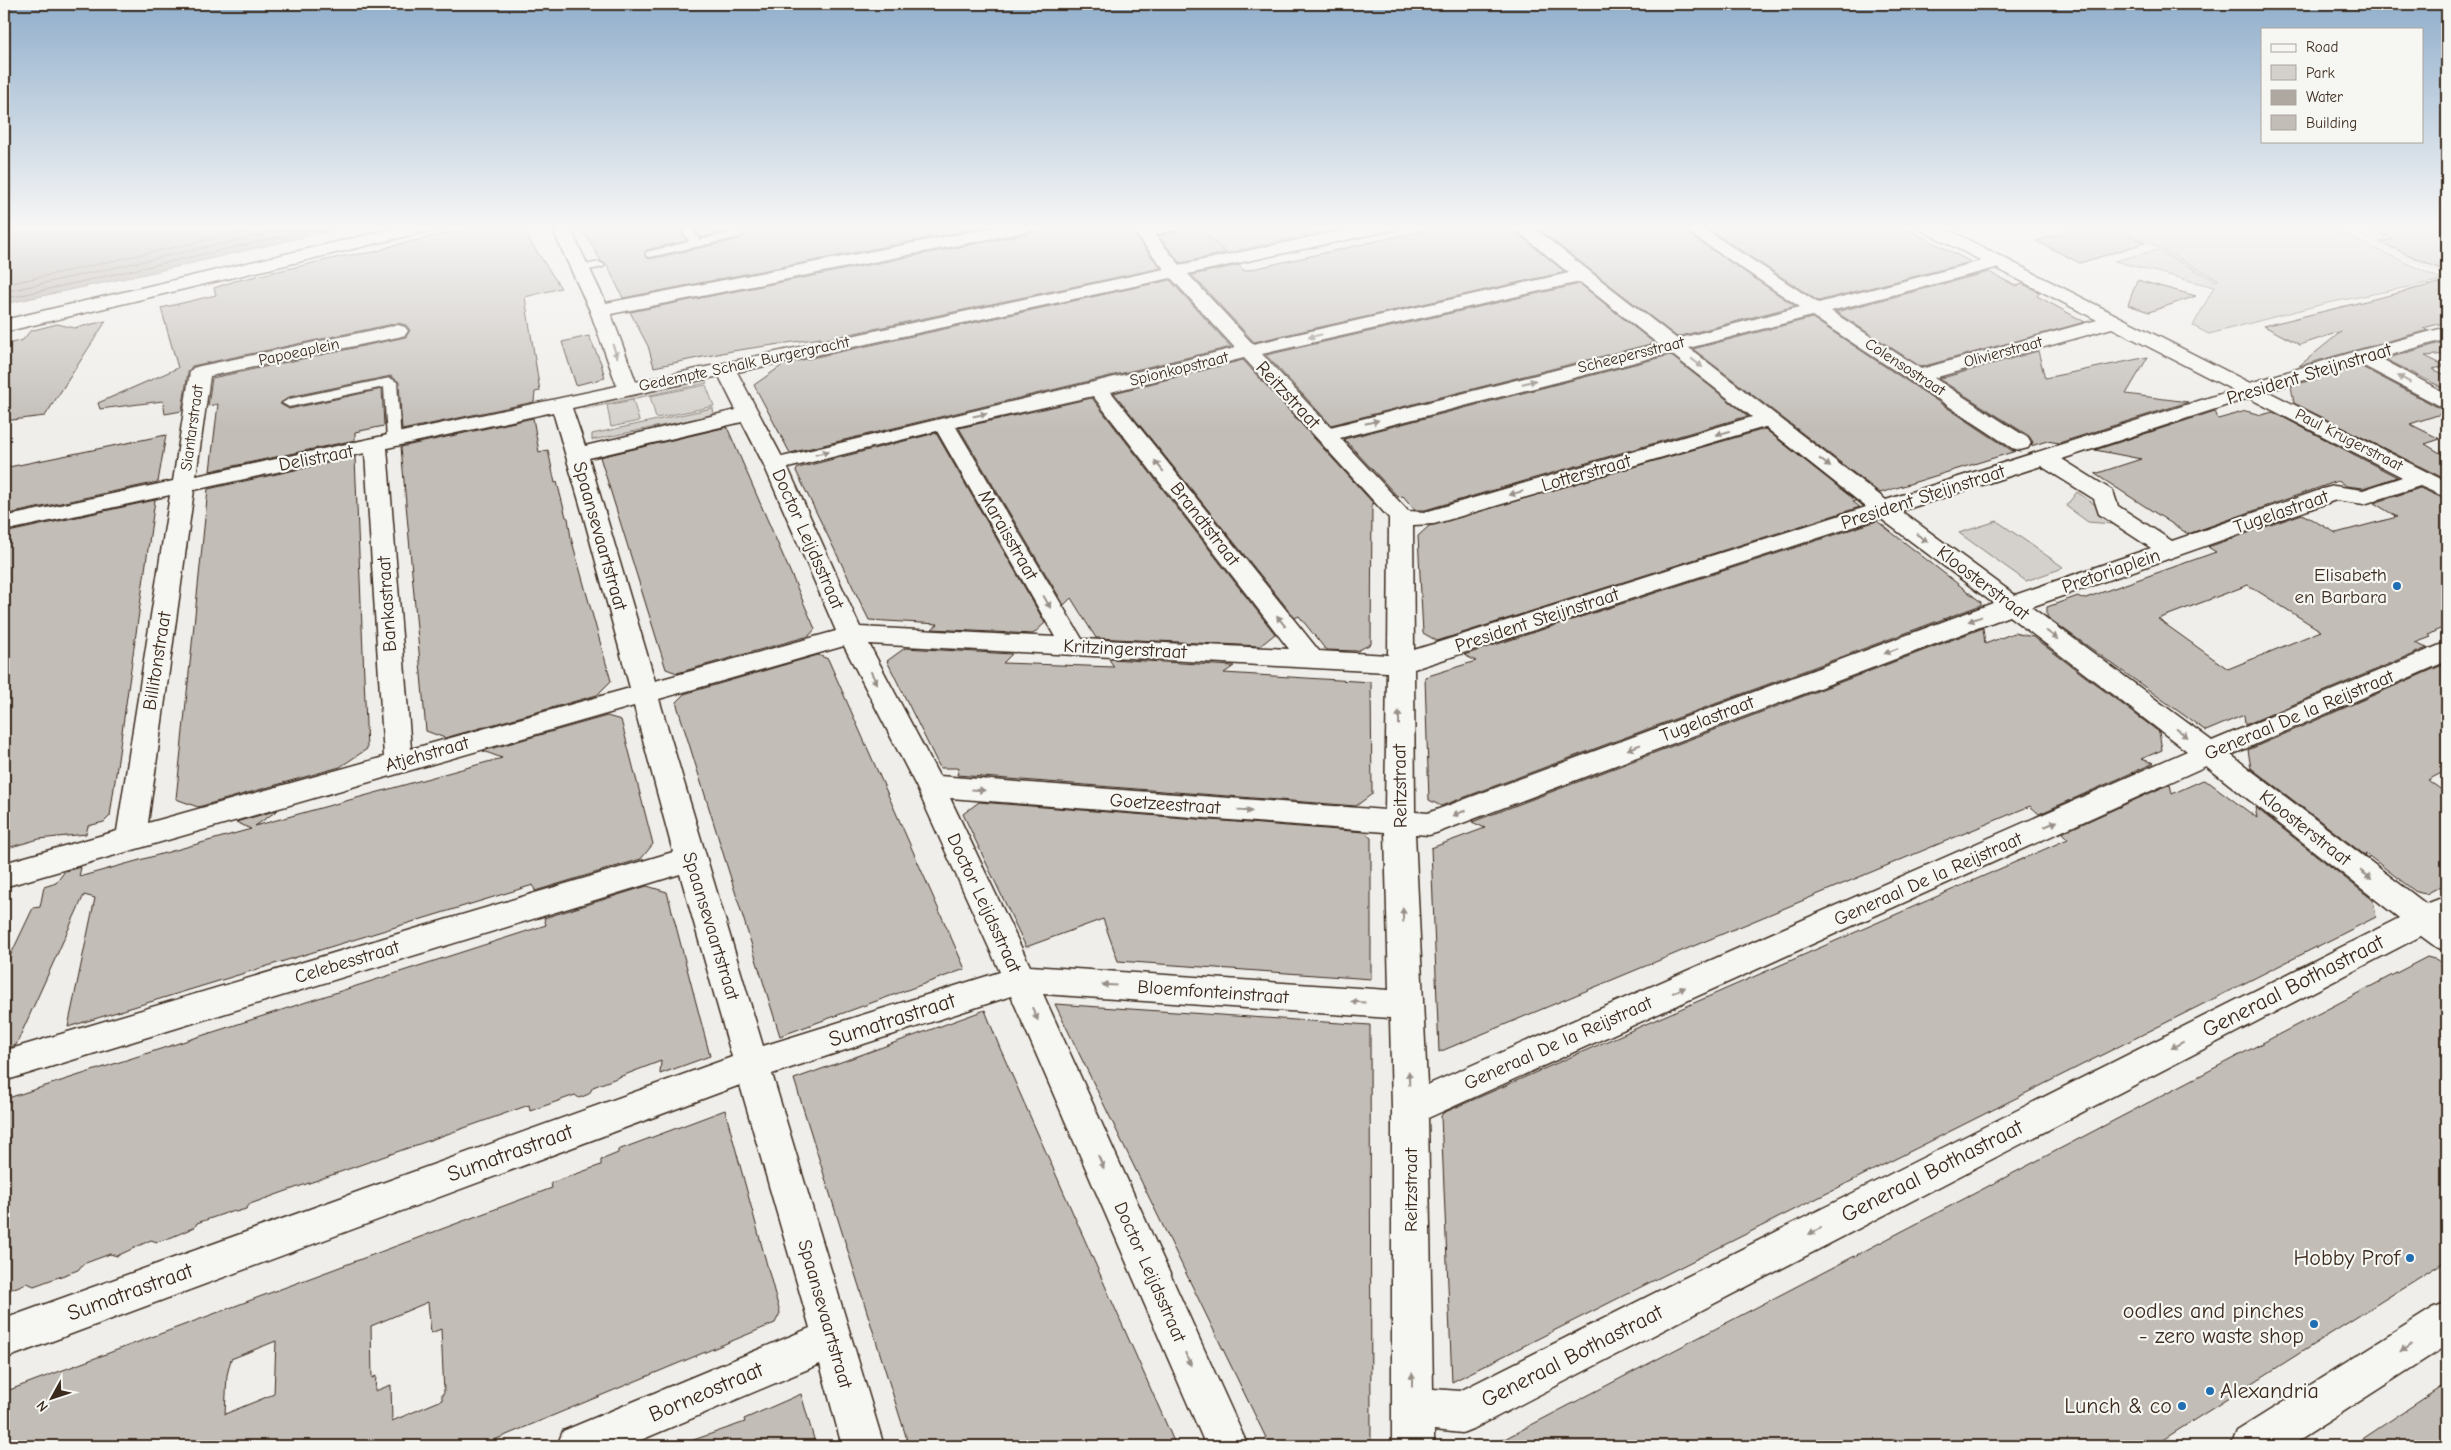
<svg xmlns="http://www.w3.org/2000/svg" width="2451" height="1450" font-family="'Comic Neue',sans-serif">
  <style>
    .built { fill: #e2dfdb }
    .green { fill: #d4d1cc; stroke: #887e75 }
    .water { fill: #afa8a1; stroke: #81766d }
    .lines { fill: none; stroke-linecap: round; stroke-linejoin: round }
    .shore { stroke: #695c52; stroke-width: 1 }
    .building { fill: #c2bdb7; stroke: #3b2a1e; fill-rule: evenodd }
    .service-casing { stroke: #3b2a1e; stroke-width: 3 }
    .minor-casing { stroke: #3b2a1e; stroke-width: 3 }
    .secondary-casing { stroke: #3b2a1e; stroke-width: 3 }
    .service { fill: #f6f6f2; fill-rule: evenodd }
    .minor { fill: #f6f6f2; fill-rule: evenodd }
    .secondary { fill: #f6f6f2; fill-rule: evenodd }
    .oneway { fill: #989088 }
    .poi-dot { fill: #1f6fb2; stroke: #f6f6f2; stroke-width: 2 }
    .labels { text-anchor: middle; dominant-baseline: central; stroke-width: 4.5; stroke-linejoin: round; paint-order: stroke }
    .far-street-label { font-size: 16px; fill: #3b2a1e; stroke: #f6f6f2 }
    .street-label { font-size: 19px; fill: #3b2a1e; stroke: #f6f6f2 }
    .poi-label { font-size: 19px; fill: #3b2a1e; stroke: #f6f6f2; text-anchor: end }
    .near-street-label { font-size: 22px; fill: #3b2a1e; stroke: #f6f6f2 }
    .near-poi-label { font-size: 22px; fill: #3b2a1e; stroke: #f6f6f2; text-anchor: end }
  </style>
  <rect width="100%" height="100%" fill="#efeeea"/>
  <filter id="ink" filterUnits="userSpaceOnUse"><feTurbulence type="fractalNoise" baseFrequency=".02" numOctaves="2"/><feDisplacementMap in="SourceGraphic" scale="10" xChannelSelector="R" yChannelSelector="G"/><feConvolveMatrix kernelMatrix="1 2 1 2 8 2 1 2 1" color-interpolation-filters="sRGB"/></filter>
  <g filter="url(#ink)">
    <polygon class="built" points="2335,226 2447,226 2447,277"/>
    <g class="green">
      <polygon points="1218,226 1345,226 1184,262 1162,238"/>
      <polygon points="2116,226 2327,226 2443,280 2323,304 2209,334 2193,326 2214,287 2114,261 2157,250 2217,281 2218,279"/>
      <polygon points="705,380 707,383 584,409 582,406"/>
      <polygon points="706,385 714,406 656,418 650,396"/>
      <polygon points="633,400 639,421 611,427 607,405"/>
      <polygon points="713,408 714,415 592,440 592,434"/>
      <polygon points="2077,492 2124,525 2088,522 2066,506"/>
      <polygon points="1997,521 2063,567 2063,568 2026,581 1959,533"/>
    </g>
    <polygon class="water" points="4,226 350,226 154,272 4,304"/>
    <g class="lines">
      <g class="shore">
        <polyline points="4,285 269,226"/>
        <polyline points="4,292 302,226"/>
        <polyline points="4,299 329,226"/>
      </g>
    </g>
    <g class="building">
      <polygon points="484,226 520,226 561,288 525,297 540,391 535,392 534,402 402,430 399,382 391,376 289,397 280,404 289,409 382,389 384,426 355,432 355,440 210,471 218,404 208,406 212,378 406,337 410,330 406,325 398,323 192,366 188,372 182,411 165,414 163,401 100,409 98,403 178,368 161,308 216,295 214,288 235,281 344,256 375,252 388,247 473,227"/>
      <polygon points="580,226 678,226 686,241 646,250 645,257 650,259 740,239 744,235 738,226 990,226 623,298 607,265 601,261"/>
      <polygon points="693,226 722,226 726,232 700,238"/>
      <polygon points="1040,226 1127,226 1161,268 817,341 821,338 732,351 654,367 648,346 630,312 1035,232"/>
      <polygon points="1182,226 1198,226 1226,253 1181,263 1158,236 1177,232"/>
      <polygon points="1443,226 1509,226 1565,272 1254,342 1192,275 1239,265 1244,271"/>
      <polygon points="1534,226 1677,226 1795,306 1677,337"/>
      <polygon points="1704,226 1902,226 1971,262 1818,301"/>
      <polygon points="2086,226 2110,226 2145,243 2080,263 2036,241"/>
      <polygon points="2365,226 2438,226 2447,230 2447,272 2380,242 2393,239"/>
      <polygon points="1989,272 2016,286 2023,284 2039,292 2037,296 2085,322 1921,367 1836,312"/>
      <polygon points="1170,280 1231,347 790,453 754,385 784,364"/>
      <polygon points="2137,280 2196,296 2149,312 2128,305"/>
      <polygon points="2447,281 2447,322 2423,328 2428,330 2299,366 2342,331 2300,345 2264,326"/>
      <polygon points="1580,284 1654,343 1331,425 1266,355"/>
      <polygon points="1812,318 2011,450 2016,451 1880,493 1693,349"/>
      <polygon points="106,321 45,416 4,421 4,345 23,340 30,331 57,324 75,328"/>
      <polygon points="589,336 601,363 605,378 576,385 562,342"/>
      <polygon points="2447,341 2447,354 2425,356 2445,366 2433,369 2447,376 2447,390 2385,359"/>
      <polygon points="2038,351 2045,378 2148,357 2126,394 2188,402 2059,443 2047,441 2031,446 2033,442 2029,436 1939,379"/>
      <polygon points="1670,355 1748,416 1425,510 1415,510 1403,496 1398,497 1344,439"/>
      <polygon points="1243,360 1374,504 1372,504 1371,644 1357,651 1326,650 1299,616 1295,618 1114,393"/>
      <polygon points="2360,366 2447,412 2410,424 2440,439 2425,444 2447,457 2447,480 2294,403 2291,386"/>
      <polygon points="1092,398 1275,634 1260,646 1096,638 1071,598 1064,605 959,428"/>
      <polygon points="2215,411 2218,419 2246,411 2261,415 2273,412 2397,477 2363,488 2346,486 2338,481 2188,534 2095,474 2141,459 2095,450"/>
      <polygon points="533,418 539,452 548,450 555,483 557,482 566,517 568,518 571,538 611,681 597,695 445,738 426,731 401,447"/>
      <polygon points="727,427 815,629 809,636 677,673 666,669 600,457"/>
      <polygon points="1765,429 1856,501 1853,502 1860,507 1437,641 1423,633 1418,536 1429,526"/>
      <polygon points="936,433 1045,623 1033,634 932,629 938,624 869,620 796,471 798,468"/>
      <polygon points="166,435 158,482 4,515 4,468"/>
      <polygon points="355,457 367,749 340,767 198,807 176,799 208,489"/>
      <path d="M2420,488L2447,500V625L2429,635L2431,637L2415,643L2427,648L2245,725L2244,715L2206,731L2047,617V607L2078,596L2083,599L2216,552L2208,547L2302,514L2336,533L2397,517L2374,503ZM2248,585L2321,631L2228,669L2158,619Z"/>
      <polygon points="155,500 110,816 104,822 88,826 86,834 39,839 4,849 4,533"/>
      <polygon points="1877,521 1981,602 1981,605 1441,806 1429,800 1425,677 1476,661 1464,655"/>
      <polygon points="1983,628 1985,644 2014,633 2033,637 2159,732 2162,750 2141,759 2154,763 2039,814 2030,806 1439,1052 1431,848 1485,828 1472,822"/>
      <polygon points="905,648 1012,654 1003,663 1114,667 1109,659 1234,666 1224,673 1371,682 1372,794 1356,806 957,775 959,768 940,768 887,661"/>
      <polygon points="818,655 828,659 965,969 780,1036 676,702 684,694"/>
      <polygon points="2447,663 2447,770 2428,780 2447,794 2447,883 2426,894 2416,892 2365,853 2366,856 2251,768 2248,750"/>
      <polygon points="607,716 621,720 653,844 641,859 535,891 533,885 68,1027 95,898 84,895 16,1045 4,1049 4,969 33,908 40,907 44,887 56,883 65,871 81,867 79,877 251,829 236,822 278,810 255,826 502,758 483,751"/>
      <polygon points="2203,780 2210,783 2257,818 2255,807 2373,900 2376,917 1452,1382 1441,1116 1443,1113 2068,839 2062,833 2170,784 2172,794"/>
      <polygon points="979,802 1364,832 1371,838 1371,979 1118,961 1103,919 1026,947 963,814"/>
      <polygon points="647,886 667,892 710,1056 660,1074 661,1061 593,1087 589,1094 579,1098 575,1095 530,1111 529,1105 250,1204 246,1209 236,1212 232,1211 197,1223 195,1227 172,1237 157,1242 151,1240 117,1256 110,1254 83,1264 78,1270 34,1286 27,1283 4,1292 4,1117 8,1098 546,925 544,918"/>
      <polygon points="2427,957 2438,960 2447,967 2447,1260 2153,1446 1491,1446"/>
      <polygon points="1055,1004 1370,1025 1371,1446 1270,1446"/>
      <polygon points="985,1010 999,1046 1176,1446 909,1446 794,1079"/>
      <path d="M725,1110L780,1313L775,1323L480,1446H4V1392L552,1188L551,1183L601,1165V1160L618,1153V1150ZM428,1302L431,1333L441,1329L444,1393L442,1394V1400L392,1421L391,1385L375,1391L376,1376L372,1378L371,1326ZM276,1341L274,1394L225,1414L227,1375L231,1359Z"/>
      <polygon points="2447,1383 2447,1446 2352,1446 2391,1420"/>
      <polygon points="801,1394 816,1446 686,1446 685,1443 745,1422 744,1419"/>
    </g>
    <g class="lines">
      <defs>
        <g id="service">
          <polygon points="680,226 691,226 699,240 729,233 724,226 735,226 742,235 740,237 650,257 646,256 646,252 689,242"/>
          <polygon points="599,262 605,265 603,267 580,272 574,269 576,267"/>
          <polygon points="390,378 397,382 401,442 394,446 387,442 384,387 289,407 282,403 289,399"/>
        </g>
        <g id="minor">
          <path d="M551,226H569L606,303L1001,226H1038L1035,230L1029,231L611,314L636,382L1164,269L1129,226H1180L1177,230L1155,235L1180,265L1362,226H1396L1393,230L1387,231L1188,274L1253,344L1569,273L1511,226H1531L1677,339L1800,307L1679,226H1700L1818,303L1982,261L1921,230L1918,226H1941L2250,383L2354,352L2447,327V339L2380,358L2447,394V408L2440,406L2360,364L2267,391L2447,482V498L2420,486L2364,504L2336,500L2031,607L2212,741L2447,642V661L2231,755L2426,904L2447,896V951L2436,947L2421,936L1477,1427L1462,1433L1434,1430V1446H1392V1109L1390,1018L1043,994L1248,1446H1206L1011,996L772,1074L884,1446H842L820,1364L627,1446H557L563,1431L810,1328L740,1085L4,1359V1319L732,1057L680,874L4,1081V1051L673,852L634,706L4,887V863L117,831L170,495L4,531V517L173,481L190,372L193,368L200,366L398,325L405,327L408,331L405,335L398,337L210,376L196,476L617,386L590,311ZM1996,268L2097,320L1921,369L1831,311ZM1171,278L1235,348L782,457L737,372ZM1580,282L1658,344L1330,427L1262,354ZM1812,316L2012,448L2020,450L2028,448L2031,443L2028,438L1934,378L2112,328L2233,390L1886,500L1689,348ZM1670,353L1752,417L1425,512L1408,511L1340,438ZM1244,358L1389,518L1388,655L1319,651L1111,392ZM719,376L736,410L585,446L572,408ZM1093,396L1289,649L1082,639L956,427ZM2249,398L2402,477L2363,490L2334,486L2326,488L2172,541L2118,506L2113,491L2062,459ZM553,412L584,518L630,688L411,749L387,448ZM742,422L764,465L836,631L655,681L589,458ZM1765,427L1866,507L1414,650L1413,525L1434,524ZM937,431L1055,637L860,627L788,468ZM365,453L384,757L148,823L194,490ZM2041,466L2094,499L2099,514L2151,548L2015,595L1901,511ZM1880,518L1993,603L1428,813L1415,812L1414,669ZM2009,616L2187,751L1427,1085L1415,834L1429,835L1439,832ZM869,644L1387,672L1385,810L939,776ZM844,646L916,786L1000,972L763,1046L659,699ZM2206,766L2399,918L1460,1391L1433,1389L1428,1118ZM950,798L1385,832L1389,990L1030,966Z"/>
          <polygon points="2447,1302 2447,1345 2290,1446 2231,1446 2237,1431 2433,1308"/>
        </g>
        <polygon id="secondary" points="405,226 437,226 434,230 428,231 4,332 4,320"/>
      </defs>
      <use href="#service" class="service-casing"/>
      <use href="#minor" class="minor-casing"/>
      <use href="#secondary" class="secondary-casing"/>
      <use href="#service" class="service"/>
      <use href="#minor" class="minor"/>
      <use href="#secondary" class="secondary"/>
    </g>
    <defs><path id="oneway-solid" d="M-6-.8H1V-3.2L6.5 0L1 3.2V.8H-6Z" transform="scale(1.25)"/></defs>
    <g class="oneway">
      <use href="#oneway-solid" transform="translate(1315 336) rotate(167)"/>
      <use href="#oneway-solid" transform="translate(615 351) rotate(70)"/>
      <use href="#oneway-solid" transform="translate(1697 363) rotate(38)"/>
      <use href="#oneway-solid" transform="translate(2404 379) rotate(-152)"/>
      <use href="#oneway-solid" transform="translate(1529 382) rotate(-15)"/>
      <use href="#oneway-solid" transform="translate(980 415) rotate(-12)"/>
      <use href="#oneway-solid" transform="translate(1372 422) rotate(-14)"/>
      <use href="#oneway-solid" transform="translate(1723 433) rotate(164)"/>
      <use href="#oneway-solid" transform="translate(822 453) rotate(-14)"/>
      <use href="#oneway-solid" transform="translate(1825 463) rotate(38)"/>
      <use href="#oneway-solid" transform="translate(1159 466) rotate(-128)"/>
      <use href="#oneway-solid" transform="translate(1516 493) rotate(164)"/>
      <use href="#oneway-solid" transform="translate(1922 538) rotate(36)"/>
      <use href="#oneway-solid" transform="translate(1047 602) rotate(60)"/>
      <use href="#oneway-solid" transform="translate(1975 619) rotate(160)"/>
      <use href="#oneway-solid" transform="translate(1281 621) rotate(-128)"/>
      <use href="#oneway-solid" transform="translate(2052 635) rotate(37)"/>
      <use href="#oneway-solid" transform="translate(1891 651) rotate(159)"/>
      <use href="#oneway-solid" transform="translate(874 678) rotate(63)"/>
      <use href="#oneway-solid" transform="translate(1399 718) rotate(-90)"/>
      <use href="#oneway-solid" transform="translate(2182 733) rotate(37)"/>
      <use href="#oneway-solid" transform="translate(1634 747) rotate(159)"/>
      <use href="#oneway-solid" transform="translate(978 790) rotate(4)"/>
      <use href="#oneway-solid" transform="translate(1245 811) rotate(4)"/>
      <use href="#oneway-solid" transform="translate(1459 813) rotate(159)"/>
      <use href="#oneway-solid" transform="translate(2051 824) rotate(-24)"/>
      <use href="#oneway-solid" transform="translate(2366 875) rotate(38)"/>
      <use href="#oneway-solid" transform="translate(1403 915) rotate(-92)"/>
      <use href="#oneway-solid" transform="translate(1109 985) rotate(-176)"/>
      <use href="#oneway-solid" transform="translate(1679 990) rotate(-24)"/>
      <use href="#oneway-solid" transform="translate(1358 1002) rotate(-176)"/>
      <use href="#oneway-solid" transform="translate(1035 1014) rotate(66)"/>
      <use href="#oneway-solid" transform="translate(2177 1045) rotate(153)"/>
      <use href="#oneway-solid" transform="translate(1409 1078) rotate(-92)"/>
      <use href="#oneway-solid" transform="translate(1101 1162) rotate(66)"/>
      <use href="#oneway-solid" transform="translate(1815 1231) rotate(153)"/>
      <use href="#oneway-solid" transform="translate(2406 1348) rotate(148)"/>
      <use href="#oneway-solid" transform="translate(1188 1359) rotate(66)"/>
      <use href="#oneway-solid" transform="translate(1412 1380) rotate(-90)"/>
    </g>
  </g>
  <linearGradient id="sky" x2="0" y2="1"><stop stop-color="#91afcc"/><stop offset="0.53" stop-color="#f8f7f6"/><stop offset="1" stop-color="#f8f7f6" stop-opacity="0"/></linearGradient>
  <rect width="2451" height="429" fill="url(#sky)"/>
  <g class="poi-dot">
    <circle cx="2397" cy="586" r="5"/>
    <circle cx="2410" cy="1258" r="5"/>
    <circle cx="2314" cy="1324" r="5"/>
    <circle cx="2210" cy="1391" r="5"/>
    <circle cx="2182" cy="1406" r="5"/>
  </g>
  <g class="labels">
    <g class="far-street-label">
      <text transform="translate(299 352) rotate(-12)">Papoeaplein</text>
      <text transform="translate(2003 352) rotate(-15)">Olivierstraat</text>
      <text transform="translate(1631 355) rotate(-14)">Scheepersstraat</text>
      <text transform="translate(744 364) rotate(-12)">Gedempte Schalk Burgergracht</text>
      <text transform="translate(1905 367) rotate(33)">Colensostraat</text>
      <text transform="translate(1179 369) rotate(-14)">Spionkopstraat</text>
      <text transform="translate(192 428) rotate(-82)">Siantarstraat</text>
      <text transform="translate(2349 440) rotate(27)">Paul Krugerstraat</text>
    </g>
    <g class="street-label">
      <text transform="translate(2309 374) rotate(-17)">President Steijnstraat</text>
      <text transform="translate(1288 395) rotate(47)">Reitzstraat</text>
      <text transform="translate(316 458) rotate(-11)">Delistraat</text>
      <text transform="translate(1586 473) rotate(-16)">Lotterstraat</text>
      <text transform="translate(1923 497) rotate(-18)">President Steijnstraat</text>
      <text transform="translate(2281 512) rotate(-19)">Tugelastraat</text>
      <text transform="translate(1205 524) rotate(52)">Brandtstraat</text>
      <text transform="translate(1008 535) rotate(60)">Maraisstraat</text>
      <text transform="translate(600 536) rotate(74)">Spaansevaartstraat</text>
      <text transform="translate(808 539) rotate(66)">Doctor Leijdsstraat</text>
      <text transform="translate(2111 571) rotate(-19)">Pretoriaplein</text>
      <text transform="translate(1983 583) rotate(37)">Kloosterstraat</text>
      <text transform="translate(387 604) rotate(-94)">Bankastraat</text>
      <text transform="translate(1537 620) rotate(-18)">President Steijnstraat</text>
      <text transform="translate(1125 649) rotate(3)">Kritzingerstraat</text>
      <text transform="translate(157 661) rotate(-81)">Billitonstraat</text>
      <text transform="translate(2299 715) rotate(-23)">Generaal De la Reijstraat</text>
      <text transform="translate(1707 719) rotate(-21)">Tugelastraat</text>
      <text transform="translate(427 754) rotate(-16)">Atjehstraat</text>
      <text transform="translate(1400 786) rotate(-91)">Reitzstraat</text>
      <text transform="translate(1165 804) rotate(4)">Goetzeestraat</text>
      <text transform="translate(2305 828) rotate(38)">Kloosterstraat</text>
      <text transform="translate(1928 879) rotate(-24)">Generaal De la Reijstraat</text>
      <text transform="translate(984 903) rotate(65)">Doctor Leijdsstraat</text>
      <text transform="translate(711 926) rotate(73)">Spaansevaartstraat</text>
      <text transform="translate(347 962) rotate(-17)">Celebesstraat</text>
      <text transform="translate(1213 992) rotate(4)">Bloemfonteinstraat</text>
      <text transform="translate(1558 1043) rotate(-24)">Generaal De la Reijstraat</text>
      <text transform="translate(1411 1190) rotate(-90)">Reitzstraat</text>
      <text transform="translate(1150 1272) rotate(66)">Doctor Leijdsstraat</text>
      <text transform="translate(825 1314) rotate(74)">Spaansevaartstraat</text>
    </g>
    <g class="poi-label">
      <text x="2387" y="575">Elisabeth<tspan x="2387" dy="22">en Barbara</tspan></text>
    </g>
    <g class="near-street-label">
      <text transform="translate(2293 986) rotate(-27)">Generaal Bothastraat</text>
      <text transform="translate(892 1020) rotate(-18)">Sumatrastraat</text>
      <text transform="translate(510 1153) rotate(-20)">Sumatrastraat</text>
      <text transform="translate(1932 1171) rotate(-27)">Generaal Bothastraat</text>
      <text transform="translate(130 1292) rotate(-20)">Sumatrastraat</text>
      <text transform="translate(1572 1356) rotate(-27)">Generaal Bothastraat</text>
      <text transform="translate(706 1392) rotate(-23)">Borneostraat</text>
    </g>
    <g class="near-poi-label">
      <text x="2400" y="1258">Hobby Prof</text>
      <text x="2304" y="1311">oodles and pinches<tspan x="2304" dy="25">- zero waste shop</tspan></text>
      <text x="2220" y="1391" text-anchor="start">Alexandria</text>
      <text x="2172" y="1406">Lunch &amp; co</text>
    </g>
  </g>
  <rect width="2451" height="1450" fill="none" stroke="#f6f6f2" stroke-width="20"/>
  <rect x="10" y="10" width="2431" height="1430" fill="none" stroke="#3b2a1e" stroke-width="2" filter="url(#ink)"/>
  <rect x="2261" y="28" width="162" height="115" fill="#f6f6f2" stroke="#aba49d"/>
  <rect x="2271" y="44" width="25" height="8" fill="#f6f6f2" stroke="#aba49d"/>
  <text x="2306" y="52" font-size="15" fill="#3b2a1e">Road</text>
  <rect x="2271" y="65" width="25" height="15" fill="#d4d1cc" stroke="#aba49d"/>
  <text x="2306" y="78" font-size="15" fill="#3b2a1e">Park</text>
  <rect x="2271" y="90" width="25" height="15" fill="#afa8a1" stroke="#aba49d"/>
  <text x="2306" y="102" font-size="15" fill="#3b2a1e">Water</text>
  <rect x="2271" y="115" width="25" height="15" fill="#c2bdb7" stroke="#aba49d"/>
  <text x="2306" y="128" font-size="15" fill="#3b2a1e">Building</text>
  <g transform="translate(52 1398) rotate(230)" stroke="#f6f6f2" stroke-width="4" paint-order="stroke">
  <path d="M0-4L9 19L0 12L-9 19Z" fill="#3b2a1e"/>
  <text y="-8" font-size="14" font-weight="bold" text-anchor="middle" fill="#3b2a1e">N</text>
  </g>
</svg>
